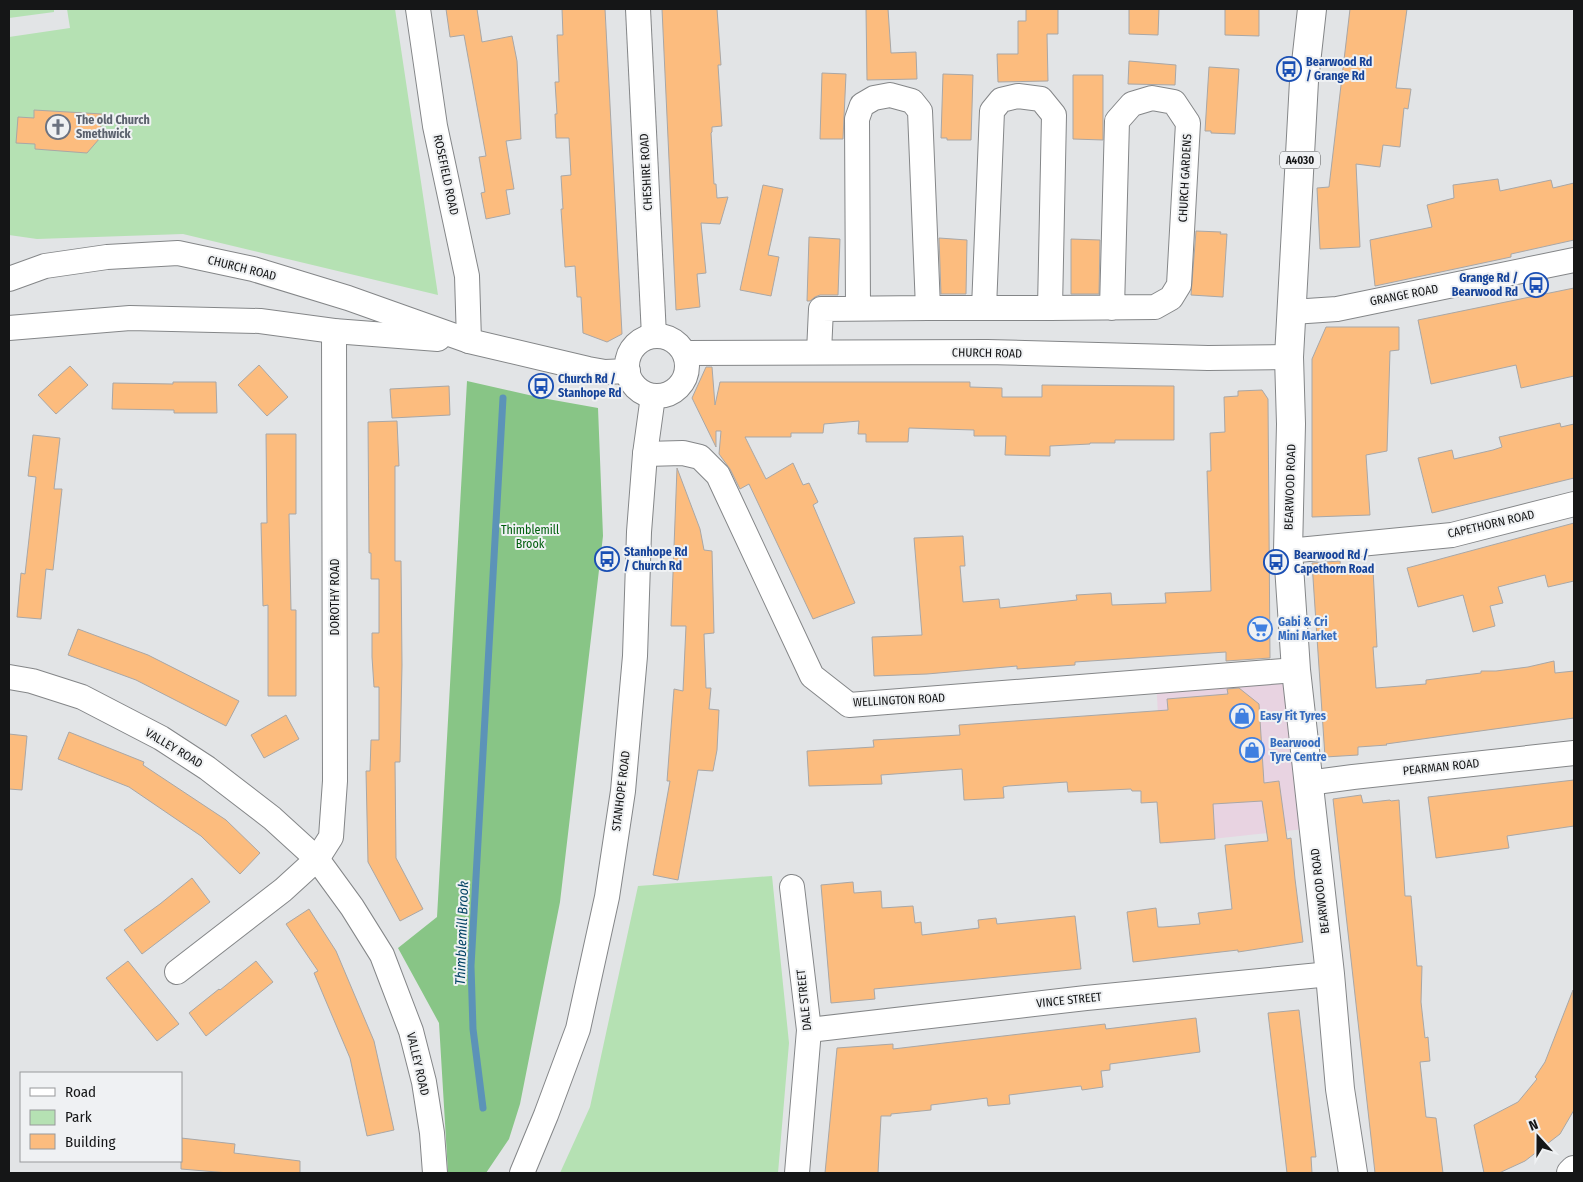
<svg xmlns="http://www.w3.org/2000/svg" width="1583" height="1182" font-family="'Fira Sans Condensed',sans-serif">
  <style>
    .industrial { fill: #e8d3e1 }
    .green { fill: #b5e1b3 }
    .forest { fill: #88c586 }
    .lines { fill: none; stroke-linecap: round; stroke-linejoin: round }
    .stream { stroke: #5c93b8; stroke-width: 7 }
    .building { fill: #fcbc7e; stroke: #a9a7a6 }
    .minor-casing { stroke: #848688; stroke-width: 26 }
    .major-casing { stroke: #848688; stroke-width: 30 }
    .minor { stroke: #fff; stroke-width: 24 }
    .major { stroke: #fff; stroke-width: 28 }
    .labels { text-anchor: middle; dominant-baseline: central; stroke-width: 4; stroke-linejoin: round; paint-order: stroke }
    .shield { fill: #eff1f3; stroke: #565859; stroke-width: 1 }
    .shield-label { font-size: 11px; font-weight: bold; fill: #151617 }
    .transit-label { font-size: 12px; font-weight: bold; fill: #164399; stroke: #eff1f3; text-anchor: start }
    .worship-label { font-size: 12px; font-weight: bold; fill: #5b616d; stroke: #eff1f3; text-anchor: start }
    .street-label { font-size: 12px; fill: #151617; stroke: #eff1f3 }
    .park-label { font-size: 12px; fill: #005f0d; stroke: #eff1f3 }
    .shop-label { font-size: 12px; font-weight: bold; fill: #366cbe; stroke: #eff1f3; text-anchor: start }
    .water-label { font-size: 14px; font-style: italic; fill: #004163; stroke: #eff1f3 }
  </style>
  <rect width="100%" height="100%" fill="#e2e4e6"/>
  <polygon class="industrial" points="1296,670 1313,828 1166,844 1156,681"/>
  <g class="green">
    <polygon points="9,9 54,9 54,12 9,18"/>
    <polygon points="67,9 395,9 438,295 183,234 37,239 9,235 9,37 70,28"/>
    <polygon points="772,876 789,1043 778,1173 560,1173 590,1107 638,886"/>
  </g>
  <polygon class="forest" points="467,381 542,398 598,408 603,536 560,902 520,1104 509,1139 486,1173 448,1173 439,1023 398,948 437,917"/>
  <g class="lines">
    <polyline class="stream" points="483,1108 473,1029 471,966 503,398"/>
  </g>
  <g class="building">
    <polygon points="446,9 477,9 482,42 512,36 517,61 521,139 506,141 514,189 506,190 510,214 486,219 481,193 485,192 479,157 486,156 464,35 450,37"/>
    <polygon points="562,9 605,9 622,334 607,342 583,333 581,297 577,297 575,266 565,267 561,209 563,209 561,176 571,175 569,138 556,138 555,114 557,114 555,82 559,82 557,35 563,35"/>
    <polygon points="662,9 717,9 721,65 718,65 722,126 712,127 712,132 711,133 714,184 716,184 717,198 728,197 720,224 701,223 706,273 697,274 700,307 676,310"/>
    <polygon points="866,9 888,9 891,53 916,52 917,79 867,80"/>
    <polygon points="1026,9 1058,9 1058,34 1047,34 1048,81 998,82 997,54 1018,54 1018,21 1026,21"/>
    <polygon points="1129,9 1159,9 1158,35 1129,34"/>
    <polygon points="1225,9 1259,9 1259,36 1225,35"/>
    <polygon points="1350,9 1407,9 1396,88 1411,89 1408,109 1404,108 1400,147 1383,145 1380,167 1356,164 1360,247 1320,249 1317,188 1329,187"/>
    <polygon points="1129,61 1176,65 1175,85 1128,84"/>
    <polygon points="1209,67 1239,69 1235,134 1211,133 1211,131 1205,131"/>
    <polygon points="822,73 846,74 843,139 820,139"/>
    <polygon points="943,74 973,75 971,140 947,140 947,138 941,138"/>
    <polygon points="1073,75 1103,75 1103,140 1073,139"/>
    <polygon points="34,110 102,114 100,138 87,153 35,149 35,144 16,143 18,117 34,118"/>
    <polygon points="1498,179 1500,191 1551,180 1553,188 1574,183 1574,240 1511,254 1511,257 1375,286 1370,240 1432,227 1427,205 1454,198 1453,185"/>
    <polygon points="763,185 783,189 768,255 779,257 771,296 740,290"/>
    <polygon points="1196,231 1221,232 1220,234 1227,234 1223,297 1191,295"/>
    <polygon points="809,237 840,239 838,295 820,295 815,297 810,301 807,301"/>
    <polygon points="939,238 967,240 966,294 941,294"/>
    <polygon points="1071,239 1100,240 1099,294 1071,294"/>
    <polygon points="1574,288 1574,376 1521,388 1516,365 1431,384 1418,320"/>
    <polygon points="1326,327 1399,327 1399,350 1390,351 1387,451 1366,455 1370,515 1312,517 1312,359"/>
    <polygon points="259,365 288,397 267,416 238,385"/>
    <polygon points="70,366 88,385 56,414 38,395"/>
    <polygon points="706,367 712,367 715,405 720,382 970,382 970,387 1002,388 1002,397 1042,397 1042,385 1174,386 1174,440 1115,440 1115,443 1090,443 1090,444 1050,446 1050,456 1005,455 1006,436 974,436 974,430 909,428 908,442 866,442 866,434 858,434 859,421 824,424 823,433 791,433 791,437 745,437 766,479 793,463 803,485 809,483 818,502 813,505 855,603 813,619 749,484 740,489 730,469 719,454 721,431 716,431 716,447 692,398"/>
    <polygon points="173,382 216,382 217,413 174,413 174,410 112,409 113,383 173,384"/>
    <polygon points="449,386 450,415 392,418 390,389"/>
    <polygon points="1262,390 1268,399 1270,658 1226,661 1226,652 1075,662 1075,665 1017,669 1017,666 927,674 874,676 872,637 922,635 914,538 963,536 965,566 960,566 963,602 999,599 1000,608 1077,600 1076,595 1111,593 1112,605 1166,603 1165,593 1211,591 1207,471 1211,471 1210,433 1225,432 1224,397 1238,396 1238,391"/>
    <polygon points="397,421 399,466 395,466 395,561 401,561 402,665 400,762 395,762 396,858 423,909 400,921 368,862 366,771 370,771 371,740 379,740 379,687 374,687 372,657 372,633 379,633 379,579 371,579 371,553 369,553 368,422"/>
    <polygon points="1560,423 1561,427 1574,424 1574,478 1432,513 1418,458 1452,450 1454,459 1493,450 1502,447 1499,437"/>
    <polygon points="266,434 296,434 296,514 289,514 291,610 296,610 296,696 268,696 268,605 263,606 261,523 267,523"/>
    <polygon points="33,435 60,438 54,489 62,489 53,570 46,569 41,619 17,617 21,573 25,574 36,477 28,476"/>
    <polygon points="677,468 700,529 704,550 712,551 714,633 704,634 706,688 711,688 709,709 719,710 717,750 713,771 698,770 678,880 653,875 670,781 667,781 674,689 683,691 686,626 671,626"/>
    <polygon points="1574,523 1574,581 1548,587 1545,575 1498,587 1503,603 1490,606 1495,626 1473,632 1463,595 1418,607 1407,568"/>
    <polygon points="1340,561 1341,571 1373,569 1377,647 1373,647 1376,688 1426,684 1426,680 1481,673 1481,671 1496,671 1528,667 1554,661 1555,673 1574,671 1574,718 1386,744 1387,745 1358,747 1358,755 1325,757 1312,563"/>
    <polygon points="78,629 148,655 239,701 226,726 136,680 68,655"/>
    <polygon points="1239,688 1259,704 1264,783 1279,781 1287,839 1291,838 1295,879 1303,942 1238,952 1238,950 1133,962 1127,912 1156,908 1158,927 1163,927 1200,924 1198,913 1232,909 1225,845 1268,841 1262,801 1213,804 1215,839 1160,843 1157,802 1141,803 1141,791 1132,791 1131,789 1068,792 1067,782 1008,786 1003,787 1004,798 964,800 962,769 881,775 882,784 809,786 807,751 874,747 873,740 960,735 959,725 1168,710 1167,699 1228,694 1227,689"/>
    <polygon points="286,715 299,739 264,758 251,735"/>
    <polygon points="69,732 144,762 143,765 226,820 260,853 240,874 201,836 129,787 58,759"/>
    <polygon points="9,734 27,736 22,790 9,789"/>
    <polygon points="1574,780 1574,826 1507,836 1509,848 1436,858 1428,797"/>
    <polygon points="1361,795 1363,803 1390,800 1391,801 1399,800 1405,896 1411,896 1417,966 1422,966 1421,1002 1425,1038 1428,1037 1430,1061 1420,1062 1426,1117 1436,1118 1443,1173 1375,1173 1333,799"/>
    <polygon points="192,878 210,902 142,954 124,930 160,904"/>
    <polygon points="853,882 854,893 881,891 882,908 913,906 915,923 921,922 922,935 979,928 978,920 996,918 997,924 1075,916 1081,969 874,989 875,999 831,1003 821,885"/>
    <polygon points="309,909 336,951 374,1041 394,1130 367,1136 350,1058 314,973 318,971 286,924"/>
    <polygon points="128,961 179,1024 157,1041 106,978"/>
    <polygon points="256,961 273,982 206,1036 189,1013 219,989 220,990"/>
    <polygon points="1573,990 1574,1110 1560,1134 1525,1161 1499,1173 1484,1173 1474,1125 1518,1102 1537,1079 1535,1077 1545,1062"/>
    <polygon points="1299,1010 1316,1157 1311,1157 1312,1173 1287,1173 1268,1013"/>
    <polygon points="1196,1018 1200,1052 1110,1064 1110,1070 1101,1071 1103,1087 1082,1090 1081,1086 1009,1095 1010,1104 988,1106 987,1098 931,1105 931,1110 891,1114 891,1116 881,1116 878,1173 825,1173 837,1048 893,1044 893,1049 1105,1024 1106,1029"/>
    <polygon points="181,1138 235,1144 234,1153 300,1161 300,1173 229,1173 181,1169"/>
  </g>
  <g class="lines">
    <defs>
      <g id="minor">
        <polyline points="418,9 435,126 467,276 469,341"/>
        <polyline points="638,9 654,336"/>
        <polyline points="9,279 45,266 107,257 178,253 253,269 348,298 469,341 588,369 605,372 628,371"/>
        <polyline points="928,308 1050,308 1054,115 1041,99 1018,96 1001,100 992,111 984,308"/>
        <polyline points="1050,308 1155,307 1171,298 1179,285 1188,123 1174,102 1152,98 1132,104 1117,121 1112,308"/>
        <polyline points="1292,312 1337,309 1574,260"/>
        <polyline points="9,328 130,318 260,321 334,331 438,339"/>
        <circle cx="657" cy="366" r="30"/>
        <polyline points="819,352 821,309 928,308 920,111 912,101 890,95 874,98 862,105 857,119 858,308"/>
        <polyline points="685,353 987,352 1208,358 1289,357"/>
        <polyline points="645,454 683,453 700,457 718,475 812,676 849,705 1296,670"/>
        <polyline points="1288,551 1452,535 1574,504"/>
        <polyline points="9,677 32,681 82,697 161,738 207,768 272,818 317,859 352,907 382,955 411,1031 424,1082 432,1133 435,1173"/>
        <polyline points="1308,783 1353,777 1574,753"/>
        <polyline points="792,887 809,1030 797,1173"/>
        <polyline points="177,972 283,890 317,859 331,837 335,781 334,331"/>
        <polyline points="809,1030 1086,998 1330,974"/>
        <polyline points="522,1173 546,1115 578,1029 607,897 623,791 635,656 639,532 645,454 653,396"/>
      </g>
      <g id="major">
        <polyline points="1312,9 1304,81 1289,357 1291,424 1288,551 1296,670 1330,974 1340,1089 1353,1173"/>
        <polyline points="1571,1173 1574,1170"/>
      </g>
    </defs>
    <use href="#minor" class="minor-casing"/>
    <use href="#major" class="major-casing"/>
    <use href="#minor" class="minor"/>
    <use href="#major" class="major"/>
  </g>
  <defs>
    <symbol id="bus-ring" viewBox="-11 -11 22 22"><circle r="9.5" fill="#eff1f3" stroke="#1a4fb4" stroke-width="1.5"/><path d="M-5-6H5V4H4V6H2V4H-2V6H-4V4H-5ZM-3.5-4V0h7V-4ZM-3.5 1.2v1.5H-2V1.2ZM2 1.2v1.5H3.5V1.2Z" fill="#1a4fb4"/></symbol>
    <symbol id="church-ring" viewBox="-11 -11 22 22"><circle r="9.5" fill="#eff1f3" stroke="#6b7280" stroke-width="1.5"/><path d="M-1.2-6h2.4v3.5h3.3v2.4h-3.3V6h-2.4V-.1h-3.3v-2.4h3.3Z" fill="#6b7280"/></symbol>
    <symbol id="supermarket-ring" viewBox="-11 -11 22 22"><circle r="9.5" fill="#eff1f3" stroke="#3f7fe0" stroke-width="1.5"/><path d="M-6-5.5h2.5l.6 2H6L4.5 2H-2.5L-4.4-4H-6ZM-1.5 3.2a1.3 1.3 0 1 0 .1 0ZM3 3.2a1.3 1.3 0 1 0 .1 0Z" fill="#3f7fe0"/></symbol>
    <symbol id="shop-ring" viewBox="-11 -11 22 22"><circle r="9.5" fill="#eff1f3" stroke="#3f7fe0" stroke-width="1.5"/><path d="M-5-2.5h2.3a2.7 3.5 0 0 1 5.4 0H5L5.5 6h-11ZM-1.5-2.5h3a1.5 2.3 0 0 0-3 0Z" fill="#3f7fe0"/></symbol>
  </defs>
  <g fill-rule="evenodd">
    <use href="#bus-ring" x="1275" y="55" width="28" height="28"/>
    <use href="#church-ring" x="44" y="113" width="28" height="28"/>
    <use href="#bus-ring" x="1522" y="271" width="28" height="28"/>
    <use href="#bus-ring" x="527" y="372" width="28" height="28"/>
    <use href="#bus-ring" x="593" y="545" width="28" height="28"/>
    <use href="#bus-ring" x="1262" y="548" width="28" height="28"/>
    <use href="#supermarket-ring" x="1246" y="615" width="28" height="28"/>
    <use href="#shop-ring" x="1228" y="702" width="28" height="28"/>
    <use href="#shop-ring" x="1238" y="736" width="28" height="28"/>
  </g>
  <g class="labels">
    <rect class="shield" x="1280" y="151.5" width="40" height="17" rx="4"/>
    <g class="shield-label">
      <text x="1300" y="160">A4030</text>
    </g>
    <g class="transit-label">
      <text x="1306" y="62">Bearwood Rd<tspan x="1306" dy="14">/ Grange Rd</tspan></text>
      <text x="1518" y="278" text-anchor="end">Grange Rd /<tspan x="1518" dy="14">Bearwood Rd</tspan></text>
      <text x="558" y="379">Church Rd /<tspan x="558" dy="14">Stanhope Rd</tspan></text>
      <text x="624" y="552">Stanhope Rd<tspan x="624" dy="14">/ Church Rd</tspan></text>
      <text x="1294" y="555">Bearwood Rd /<tspan x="1294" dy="14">Capethorn Road</tspan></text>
    </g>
    <g class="worship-label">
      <text x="76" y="120">The old Church<tspan x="76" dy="14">Smethwick</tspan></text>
    </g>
    <g class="street-label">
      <text transform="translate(646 172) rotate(-93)">CHESHIRE ROAD</text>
      <text transform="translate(446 175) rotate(78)">ROSEFIELD ROAD</text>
      <text transform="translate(1185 178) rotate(-87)">CHURCH GARDENS</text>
      <text transform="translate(242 268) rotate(14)">CHURCH ROAD</text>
      <text transform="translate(1404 295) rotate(-11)">GRANGE ROAD</text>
      <text transform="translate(987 353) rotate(1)">CHURCH ROAD</text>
      <text transform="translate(1290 487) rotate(-88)">BEARWOOD ROAD</text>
      <text transform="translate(1491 524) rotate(-13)">CAPETHORN ROAD</text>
      <text transform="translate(335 597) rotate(-90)">DOROTHY ROAD</text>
      <text transform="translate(899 700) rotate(-3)">WELLINGTON ROAD</text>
      <text transform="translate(174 748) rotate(31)">VALLEY ROAD</text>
      <text transform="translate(1441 767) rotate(-6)">PEARMAN ROAD</text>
      <text transform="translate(621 791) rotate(-83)">STANHOPE ROAD</text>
      <text transform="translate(1320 891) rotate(-97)">BEARWOOD ROAD</text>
      <text transform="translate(804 1000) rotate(-96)">DALE STREET</text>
      <text transform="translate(1069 1000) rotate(-6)">VINCE STREET</text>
      <text transform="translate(418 1064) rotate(77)">VALLEY ROAD</text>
    </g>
    <g class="park-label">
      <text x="530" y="530">Thimblemill<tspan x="530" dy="14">Brook</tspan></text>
    </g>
    <g class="shop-label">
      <text x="1278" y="622">Gabi &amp; Cri<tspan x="1278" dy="14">Mini Market</tspan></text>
      <text x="1260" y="716">Easy Fit Tyres</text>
      <text x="1270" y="743">Bearwood<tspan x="1270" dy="14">Tyre Centre</tspan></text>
    </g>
    <g class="water-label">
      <text transform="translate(462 933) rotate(-88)">Thimblemill Brook</text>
    </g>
  </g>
  <rect width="1583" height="1182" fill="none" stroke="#151617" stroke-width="20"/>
  <rect x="20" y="1072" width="162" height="90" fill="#eff1f3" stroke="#98999b"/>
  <rect x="30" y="1088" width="25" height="8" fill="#ffffff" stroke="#98999b"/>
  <text x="65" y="1097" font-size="15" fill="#151617">Road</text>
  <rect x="30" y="1110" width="25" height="15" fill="#b5e1b3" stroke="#98999b"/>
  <text x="65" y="1122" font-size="15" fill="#151617">Park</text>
  <rect x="30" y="1134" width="25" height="15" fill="#fcbc7e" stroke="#98999b"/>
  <text x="65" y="1147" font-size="15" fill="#151617">Building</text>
  <g transform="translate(1538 1137) rotate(339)" stroke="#eff1f3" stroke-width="4" paint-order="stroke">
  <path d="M0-4L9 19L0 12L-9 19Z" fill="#151617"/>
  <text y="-8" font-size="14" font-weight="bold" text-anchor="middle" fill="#151617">N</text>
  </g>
</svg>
